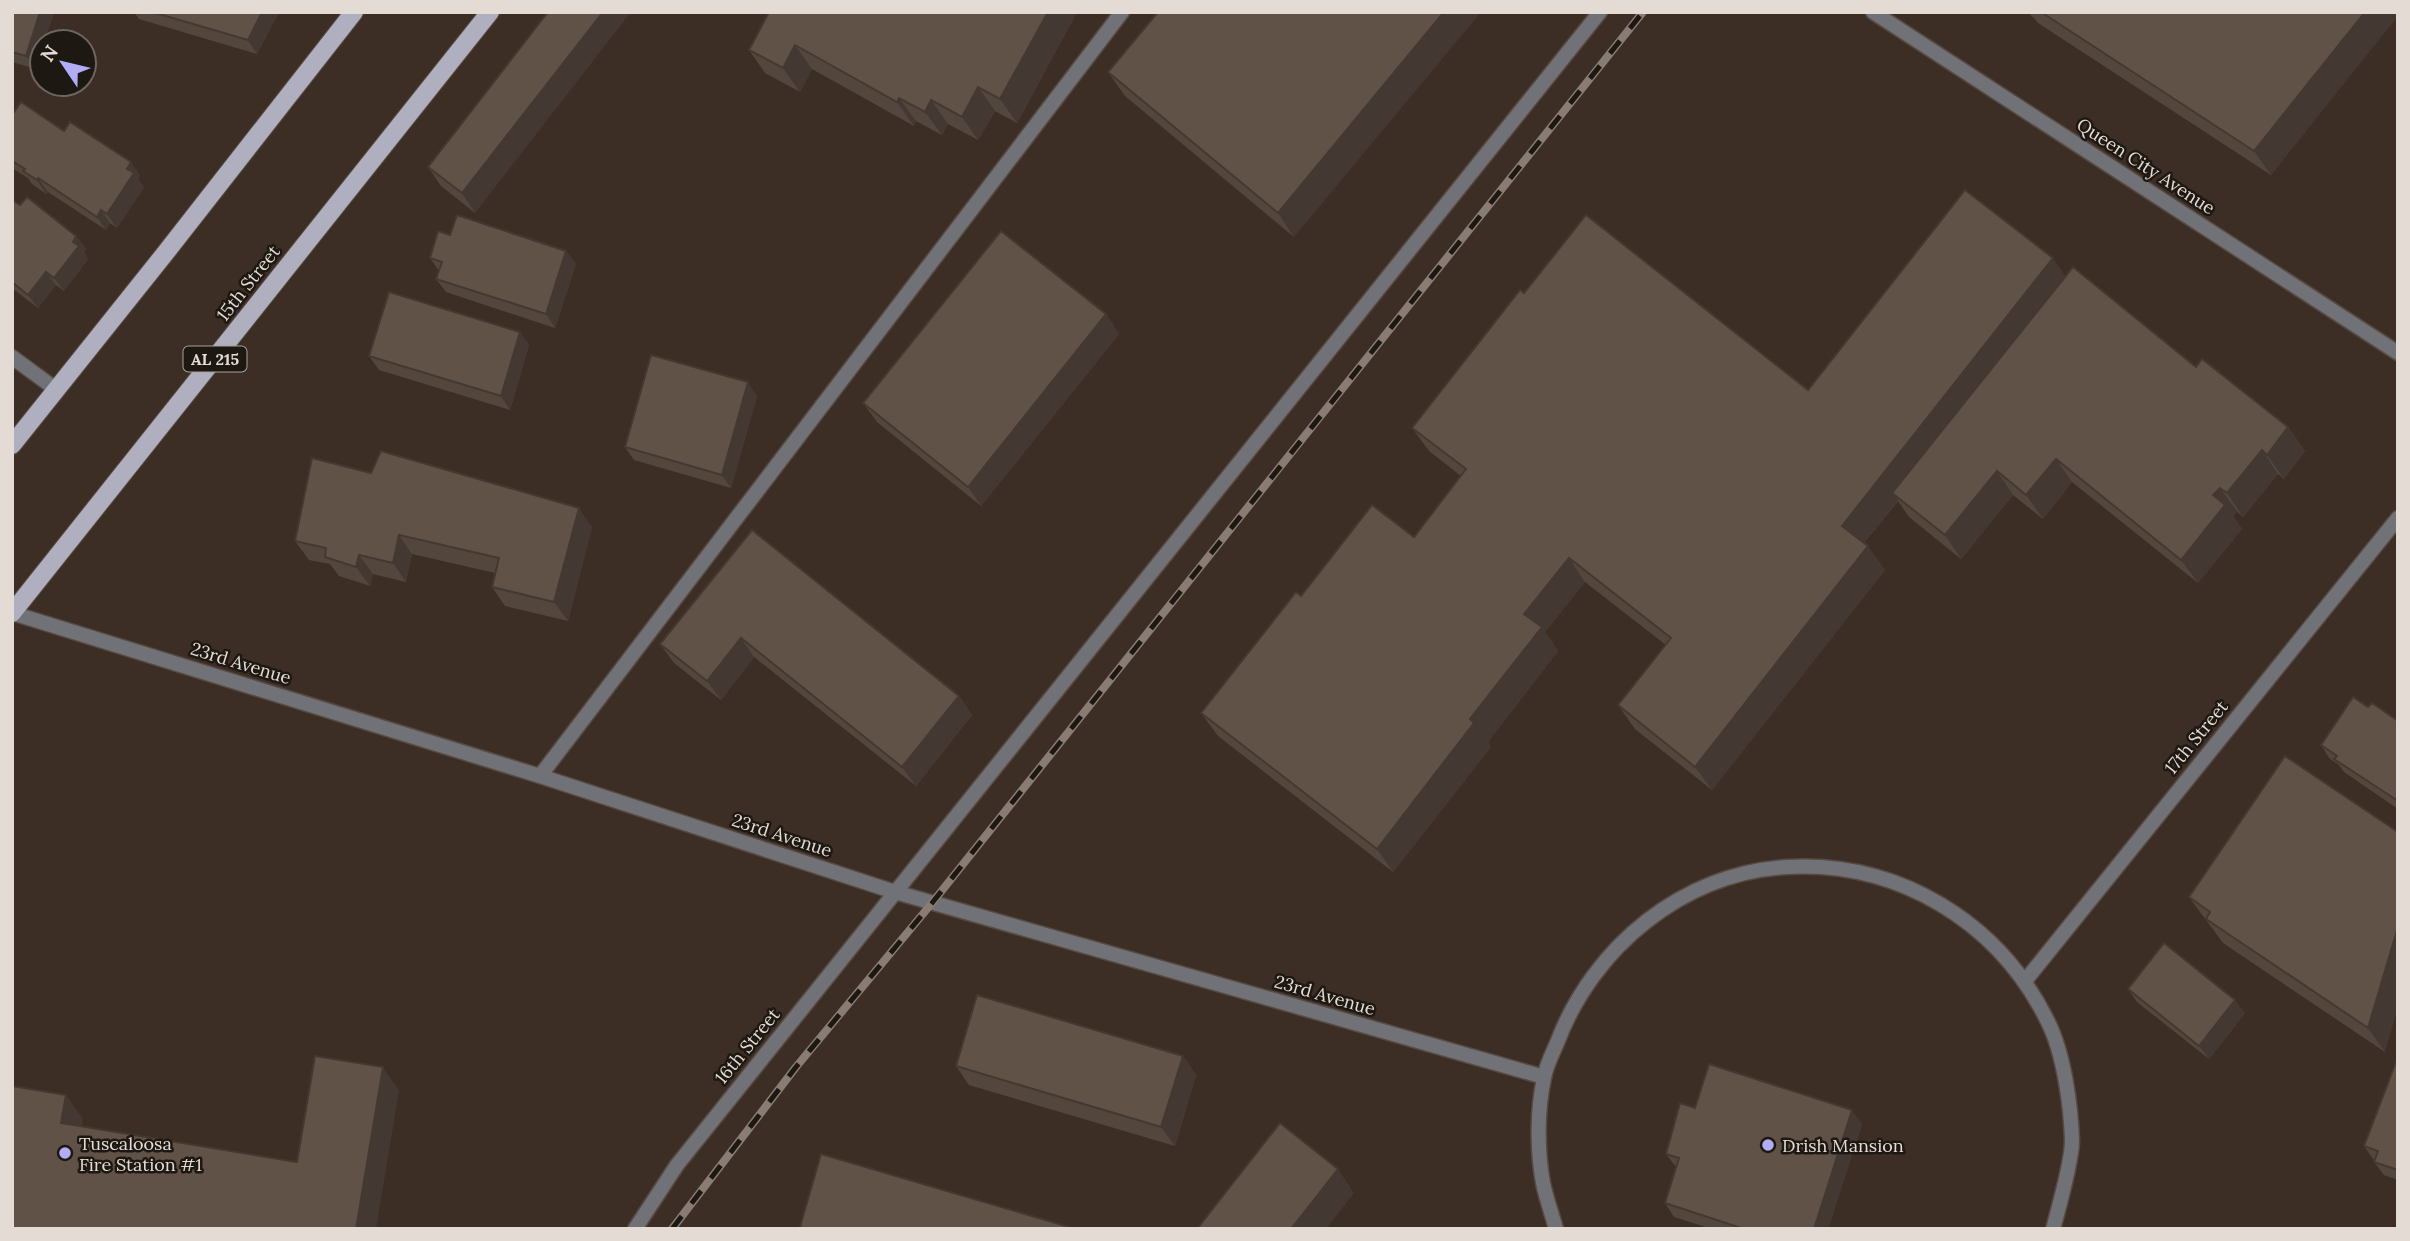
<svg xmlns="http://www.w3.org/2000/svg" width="2410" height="1241" font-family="Lora,serif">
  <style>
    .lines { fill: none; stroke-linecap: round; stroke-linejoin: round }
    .minor-casing { stroke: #574a40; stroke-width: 17 }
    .primary-casing { stroke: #574a40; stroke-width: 20 }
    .minor { stroke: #717178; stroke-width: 14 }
    .primary { stroke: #afafbf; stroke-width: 18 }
    .rail-casing { stroke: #887c74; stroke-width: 8 }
    .rail { stroke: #1e1813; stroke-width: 5; stroke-dasharray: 16; stroke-linecap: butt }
    .wall { fill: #53473d }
    .shaded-wall { fill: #443932 }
    .building { fill: #615247; stroke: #443932; stroke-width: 2 }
    .poi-dot { fill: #b2adf9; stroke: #1e1813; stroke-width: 2.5 }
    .labels { text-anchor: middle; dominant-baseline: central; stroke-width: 5; stroke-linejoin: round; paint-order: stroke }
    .shield { fill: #1e1813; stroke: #a9a09a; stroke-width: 2 }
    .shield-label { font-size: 16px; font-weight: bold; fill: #e4dbd4 }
    .street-label { font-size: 18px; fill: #e4dbd4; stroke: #1e1813 }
    .poi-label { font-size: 18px; fill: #e4dbd4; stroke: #1e1813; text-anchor: start }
  </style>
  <rect width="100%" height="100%" fill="#3c2e24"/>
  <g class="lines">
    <defs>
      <g id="minor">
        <polyline points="1873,12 2398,353"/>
        <polyline points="12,357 57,390"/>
        <polyline points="12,613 540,776 895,892 1544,1077"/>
        <polyline points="540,776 1122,12"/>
        <polyline points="2025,981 2398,518"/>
        <polyline points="635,1229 677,1165 1600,12"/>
        <path d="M1556,1229C1552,1214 1546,1198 1543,1183C1537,1150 1537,1111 1544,1078C1546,1066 1552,1054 1557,1043C1593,947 1683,873 1787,867C1899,861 1999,922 2048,1022C2064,1054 2071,1106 2072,1141C2072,1161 2059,1207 2053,1229"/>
      </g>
      <g id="primary">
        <polyline points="12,445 163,256 354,12"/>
        <polyline points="12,613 490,12"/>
      </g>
    </defs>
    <use href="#minor" class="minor-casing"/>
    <use href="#primary" class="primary-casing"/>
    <use href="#minor" class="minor"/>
    <use href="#primary" class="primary"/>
    <defs>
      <polyline id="rail" points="672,1229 796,1067 932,903 1643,12"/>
    </defs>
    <use href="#rail" class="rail-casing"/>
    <use href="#rail" class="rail"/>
  </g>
  <g class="wall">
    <polygon points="12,12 54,12 44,42 42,42 36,69 12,62"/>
    <polygon points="134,12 279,12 257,54 139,19"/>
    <polygon points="548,12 475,213 441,186 428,167"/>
    <polygon points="769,12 1077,12 1017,123 995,111 978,140 948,124 942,135 916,121 914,126 812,69 800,92 765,73 749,50"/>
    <polygon points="1158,12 1294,237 1125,96 1108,72"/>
    <polygon points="2027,12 2398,12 2271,175 2038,23 2034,18"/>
    <polygon points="12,115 64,131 140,175 138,179 144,187 117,228 110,223 106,230 48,192 46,194 32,184 28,178 12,168"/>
    <polygon points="12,200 20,205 76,236 86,249 84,253 88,259 64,291 56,285 38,308 12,288"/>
    <polygon points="450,235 566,251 576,264 555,328 446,292 436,279 439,271 430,258"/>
    <polygon points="2065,276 2196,367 2288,427 2305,451 2284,479 2278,474 2243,517 2237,511 2233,516 2242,529 2198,583 2072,482 2043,519 2013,495 1961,559 1909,517 1898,501 1864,543 1885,570 1712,790 1635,729 1618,705 1666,645 1585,582 1545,632 1558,651 1488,742 1491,747 1393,872 1218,736 1201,713 1301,596 1414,537 1461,476 1429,451 1412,428 1524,293 1808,390"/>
    <polygon points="1106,314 1119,334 981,506 877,422 863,403"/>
    <polygon points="520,332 529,345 510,410 379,370 369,356"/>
    <polygon points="757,396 731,488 634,460 625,447"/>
    <polygon points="312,458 592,527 568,621 505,606 492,587 495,573 412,554 406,582 373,574 370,586 339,576 330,564 309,560 295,541"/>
    <polygon points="752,530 959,696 972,715 916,786 754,657 721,700 674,663 660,644"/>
    <polygon points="2368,707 2398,721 2398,809 2344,772 2338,764 2330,759 2321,745"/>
    <polygon points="2285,756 2385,1052 2223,943 2189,897"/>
    <polygon points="2128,989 2245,1013 2209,1059 2137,1002"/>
    <polygon points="1183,1056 1196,1075 1175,1146 969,1085 956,1066"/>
    <polygon points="2398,1057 2398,1180 2384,1175 2374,1162 2375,1160 2373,1159 2364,1146"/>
    <polygon points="1695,1108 1862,1124 1828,1229 1712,1229 1674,1217 1665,1203 1676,1167 1666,1154"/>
  </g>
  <g class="shaded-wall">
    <polygon points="40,12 54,12 44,42 42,42 42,49 36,69 26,56"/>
    <polygon points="262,12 279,12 257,54 248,40"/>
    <polygon points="603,12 631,12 475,213 462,193"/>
    <polygon points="1048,12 1077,12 1017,123 1000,99"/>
    <polygon points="1444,12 1481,12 1294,237 1278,213"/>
    <polygon points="2365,12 2398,12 2398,16 2271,175 2254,151"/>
    <polygon points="795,45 812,69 800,92 783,68"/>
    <polygon points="978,87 995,111 978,140 962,117"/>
    <polygon points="899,98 916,121 914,126 897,102"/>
    <polygon points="931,100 948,124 942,135 925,112"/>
    <polygon points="131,162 140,175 138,179 144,187 117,228 107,214"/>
    <polygon points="38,178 48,192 46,194 37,180"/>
    <polygon points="101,210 110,223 106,230 97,217"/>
    <polygon points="76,236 86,249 84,253 88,259 64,291 54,278"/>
    <polygon points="566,251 576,264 555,328 546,314"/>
    <polygon points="2053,258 2069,282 1892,493 1898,500 1859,549 1842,526"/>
    <polygon points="46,272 56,285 38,308 28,295"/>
    <polygon points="1106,314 1119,334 981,506 968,487"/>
    <polygon points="520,332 529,345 510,410 501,396"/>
    <polygon points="748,382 757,396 731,488 722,475"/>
    <polygon points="2288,427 2305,451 2284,479 2267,455"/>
    <polygon points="2262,450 2278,474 2243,517 2227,493"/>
    <polygon points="2056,459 2072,482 2043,519 2026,495"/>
    <polygon points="1997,471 2013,495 1961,559 1945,535"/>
    <polygon points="2220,488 2237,511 2233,516 2242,529 2198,583 2181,560 2213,495"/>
    <polygon points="579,508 592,527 568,621 554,602"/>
    <polygon points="399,535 412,554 406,582 393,563"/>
    <polygon points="1868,546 1885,570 1712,790 1695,767"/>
    <polygon points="359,555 373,574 370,586 356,567"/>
    <polygon points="1569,558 1585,582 1545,632 1558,651 1488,742 1491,747 1393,872 1377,849 1470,719 1524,614"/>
    <polygon points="741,638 754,657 721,700 707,681"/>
    <polygon points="959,696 972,715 916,786 902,767"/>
    <polygon points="2398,927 2398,1007 2385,1052 2368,1028"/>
    <polygon points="2235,1000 2245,1013 2209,1059 2199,1046"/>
    <polygon points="1183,1056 1196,1075 1175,1146 1161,1127"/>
    <polygon points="383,1067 399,1091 376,1229 356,1229"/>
    <polygon points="66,1095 83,1119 78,1147 61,1123"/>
    <polygon points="1852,1110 1862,1124 1828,1229 1814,1229"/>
    <polygon points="1338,1169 1354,1193 1326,1229 1291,1229"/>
  </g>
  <g class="building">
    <polygon points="12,12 40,12 26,56 12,52"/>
    <polygon points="152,12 262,12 248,40"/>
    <polygon points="548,12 603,12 462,193 428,167"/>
    <polygon points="769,12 1048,12 1000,99 978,87 962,117 931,100 925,112 899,98 897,102 795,45 783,68 749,50"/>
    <polygon points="1158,12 1444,12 1278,213 1108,72"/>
    <polygon points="2041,12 2365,12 2254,151"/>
    <polygon points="21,102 64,131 70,122 131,162 127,169 134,173 107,214 101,210 97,217 38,178 37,180 23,171 25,169 12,161 12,115"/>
    <polygon points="1965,190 2053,258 1842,526 1868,546 1695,767 1618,705 1671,638 1569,558 1524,614 1542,627 1470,719 1474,723 1377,849 1201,713 1296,592 1301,596 1372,505 1414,537 1466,469 1412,428 1520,290 1524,293 1586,215 1808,390"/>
    <polygon points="27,197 76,236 73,242 79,246 54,278 46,272 28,295 12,282 12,200 20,205"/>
    <polygon points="457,215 566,251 546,314 436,279 442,262 430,258 438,231 450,235"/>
    <polygon points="1001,231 1106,314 968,487 863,403"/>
    <polygon points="2073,267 2196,367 2202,359 2288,427 2267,455 2262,450 2227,493 2220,488 2213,495 2225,505 2181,560 2056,459 2026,495 1997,471 1945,535 1892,493"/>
    <polygon points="389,292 520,332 501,396 369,356"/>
    <polygon points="651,355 748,382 722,475 625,447"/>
    <polygon points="381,451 579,508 554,602 492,587 499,558 399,535 393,563 359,555 356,567 325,557 326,548 295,541 312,458 371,473"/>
    <polygon points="752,530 959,696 902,767 741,638 707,681 660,644"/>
    <polygon points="2353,697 2368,707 2372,703 2398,721 2398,801 2334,759 2337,756 2321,745"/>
    <polygon points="2285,756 2398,832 2398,927 2368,1028 2206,919 2210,912 2189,897"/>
    <polygon points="2164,943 2235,1000 2199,1046 2128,989"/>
    <polygon points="977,995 1183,1056 1161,1127 956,1066"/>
    <polygon points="315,1056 383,1067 356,1229 12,1229 12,1086 66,1095 61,1123 297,1162"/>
    <polygon points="2398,1057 2398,1170 2374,1162 2378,1151 2364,1146"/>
    <polygon points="1709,1064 1852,1110 1814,1229 1744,1229 1665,1203 1679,1158 1666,1154 1680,1103 1695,1108"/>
    <polygon points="1280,1123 1338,1169 1291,1229 1197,1229"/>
    <polygon points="821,1154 1076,1229 806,1229 800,1227"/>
  </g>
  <g class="poi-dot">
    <circle cx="1768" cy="1145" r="7"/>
    <circle cx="65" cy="1153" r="7"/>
  </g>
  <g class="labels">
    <rect class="shield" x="183.5" y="346.5" width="63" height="25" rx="5"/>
    <g class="shield-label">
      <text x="215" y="359">AL 215</text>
    </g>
    <g class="street-label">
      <text transform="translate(2146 166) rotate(33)">Queen City Avenue</text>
      <text transform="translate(248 283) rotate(-52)">15th Street</text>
      <text transform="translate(241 663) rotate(17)">23rd Avenue</text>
      <text transform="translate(2196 737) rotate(-51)">17th Street</text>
      <text transform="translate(782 835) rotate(18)">23rd Avenue</text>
      <text transform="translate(1325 995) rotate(16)">23rd Avenue</text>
      <text transform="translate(747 1046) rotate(-51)">16th Street</text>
    </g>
    <g class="poi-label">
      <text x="79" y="1143">Tuscaloosa<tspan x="79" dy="21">Fire Station #1</tspan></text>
      <text x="1782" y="1145">Drish Mansion</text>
    </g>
  </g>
  <rect width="2410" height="1241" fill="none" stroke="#e4dbd4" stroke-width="28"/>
  <g transform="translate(63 63) rotate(305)"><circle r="33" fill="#1e1813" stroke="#6d6660" stroke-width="2"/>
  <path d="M0-5L12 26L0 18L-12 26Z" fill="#b2adf9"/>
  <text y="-10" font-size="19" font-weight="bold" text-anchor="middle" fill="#e4dbd4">N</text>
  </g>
</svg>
